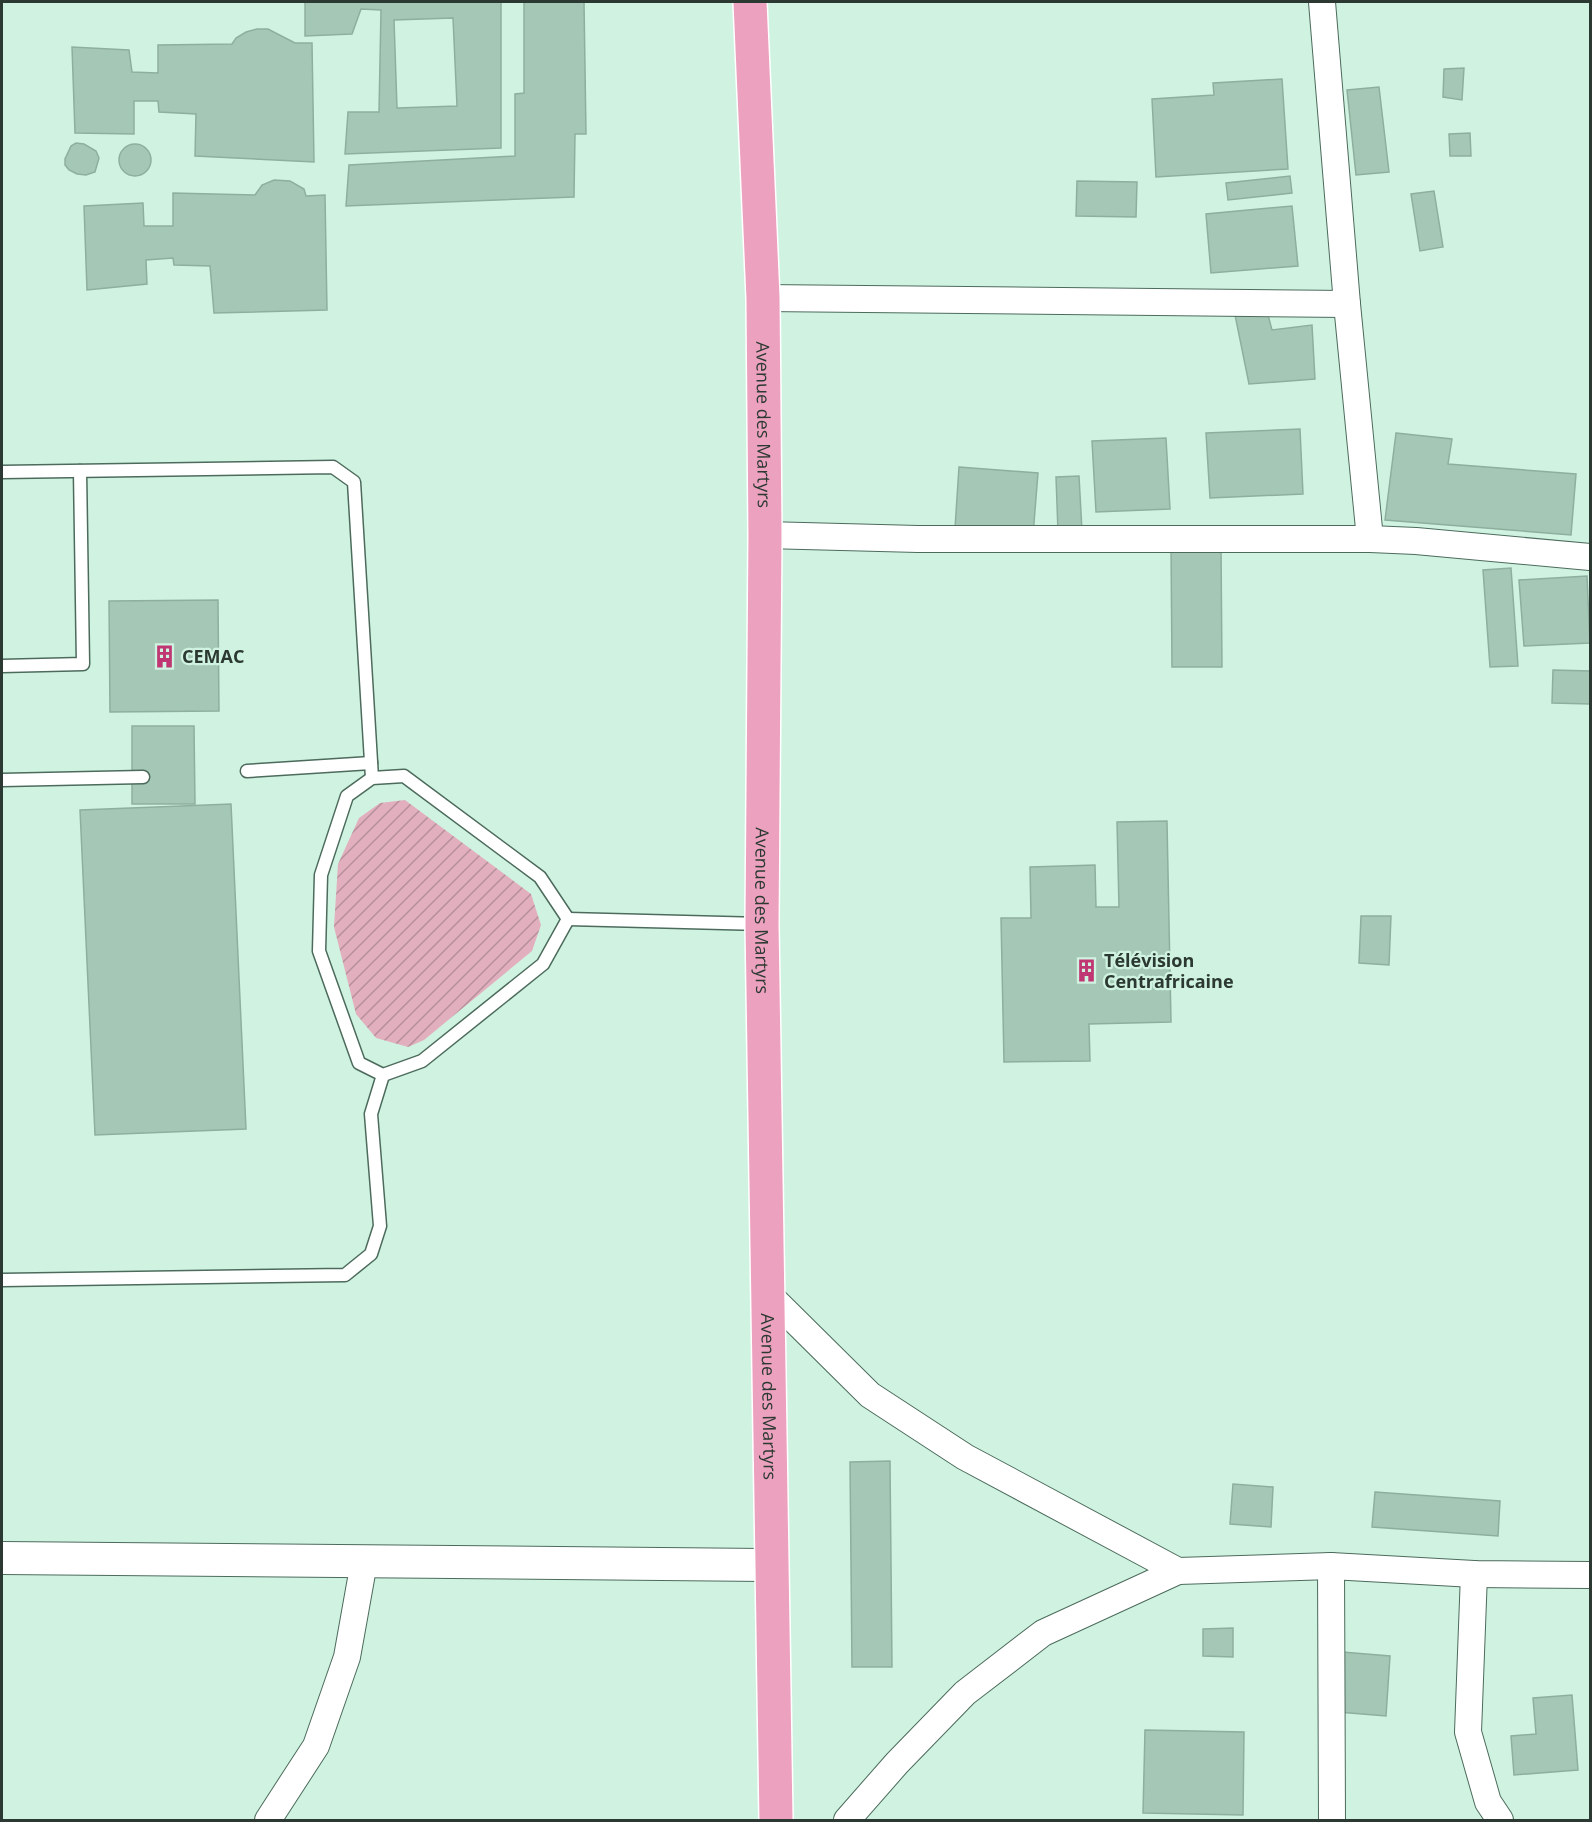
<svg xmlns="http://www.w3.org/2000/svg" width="1592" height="1822" font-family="'Open Sans',sans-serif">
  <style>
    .garden { fill: url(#garden-furrows) }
    .building { fill: #a5c7b6; stroke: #8eaf9e; stroke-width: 1.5; fill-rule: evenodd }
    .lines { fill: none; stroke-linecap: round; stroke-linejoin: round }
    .service-casing { stroke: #4c6b5c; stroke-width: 15 }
    .minor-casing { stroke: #4c6b5c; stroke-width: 28 }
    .tertiary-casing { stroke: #4c6b5c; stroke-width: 34 }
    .primary-casing { stroke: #fff; stroke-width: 36 }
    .service { stroke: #fff; stroke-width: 12 }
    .minor { stroke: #fff; stroke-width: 26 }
    .tertiary { stroke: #fff; stroke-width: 32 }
    .primary { stroke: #eca1be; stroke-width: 33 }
    .labels { text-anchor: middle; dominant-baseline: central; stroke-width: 4.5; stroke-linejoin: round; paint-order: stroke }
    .street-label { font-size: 18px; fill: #2b3932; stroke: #d0f3e1 }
    .poi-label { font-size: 18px; font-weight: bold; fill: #2b3932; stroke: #d0f3e1; text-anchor: start }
  </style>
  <defs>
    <pattern id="garden-furrows" width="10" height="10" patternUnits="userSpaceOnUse" patternTransform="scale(1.5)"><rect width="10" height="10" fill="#e2afbf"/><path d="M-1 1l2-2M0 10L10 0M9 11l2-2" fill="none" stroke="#b78f9c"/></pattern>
  </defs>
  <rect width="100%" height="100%" fill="#d0f3e1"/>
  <polygon class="garden" points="405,800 531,894 541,925 532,951 424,1040 408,1047 376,1038 356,1014 334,927 338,864 359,818 380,803"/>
  <g class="building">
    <path d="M305,2H501V148L345,154L348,112H379L381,10L361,9L352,34L305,36ZM453,18L457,106L397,108L394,20Z"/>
    <polygon points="524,2 584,2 586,134 575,134 574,197 346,206 349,165 515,156 515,94 524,93"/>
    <polygon points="257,29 268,29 295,43 312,43 314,162 195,156 196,114 159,112 158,101 134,101 134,134 75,133 72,47 129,50 132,72 158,73 158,45 232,44 236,38 246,32"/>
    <polygon points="1464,68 1462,100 1443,97 1444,69"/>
    <polygon points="1282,79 1288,169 1156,177 1152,99 1214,95 1213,83"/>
    <polygon points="1379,87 1389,172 1356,175 1347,90"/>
    <polygon points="1470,133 1471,156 1450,156 1449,134"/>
    <polygon points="76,143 84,144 96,151 99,158 95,172 86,175 77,174 69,170 65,165 65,159 71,146"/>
    <circle cx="135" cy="160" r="16"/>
    <polygon points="1290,176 1292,193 1228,200 1226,183"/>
    <polygon points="274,180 290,181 304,189 306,196 325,195 327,310 214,313 210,266 174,265 173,258 146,260 147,284 87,290 84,206 143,203 144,226 173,226 173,193 255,195 262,185"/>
    <polygon points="1077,181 1137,182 1136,217 1076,216"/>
    <polygon points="1434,191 1443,247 1420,251 1411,194"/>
    <polygon points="1292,206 1298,266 1211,273 1206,214"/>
    <polygon points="1267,311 1272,330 1312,325 1315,379 1249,384 1235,315"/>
    <polygon points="1300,429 1303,494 1210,498 1206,433"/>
    <polygon points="1396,433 1452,439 1448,464 1576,474 1571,535 1385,520"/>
    <polygon points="1166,438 1170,509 1096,512 1092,441"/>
    <polygon points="959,467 1038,473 1033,535 955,528"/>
    <polygon points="1079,476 1082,531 1058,532 1056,477"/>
    <polygon points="1171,546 1221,546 1222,667 1172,667"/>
    <polygon points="1511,568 1518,666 1490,667 1483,570"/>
    <polygon points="1587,576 1590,643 1524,646 1519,580"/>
    <polygon points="218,600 219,711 110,712 109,601"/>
    <polygon points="1553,670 1590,671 1590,704 1552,703"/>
    <polygon points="132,726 194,726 195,804 132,804"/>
    <polygon points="231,804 246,1129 95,1135 80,810"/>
    <polygon points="1167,821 1171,1022 1089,1024 1090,1061 1004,1062 1001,918 1031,918 1030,867 1095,865 1096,907 1119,907 1117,822"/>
    <polygon points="1361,916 1391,916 1389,965 1359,963"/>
    <polygon points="890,1461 892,1667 852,1667 850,1462"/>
    <polygon points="1233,1484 1273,1487 1271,1527 1230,1524"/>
    <polygon points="1375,1492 1500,1501 1498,1536 1372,1527"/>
    <polygon points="1233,1628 1233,1657 1203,1656 1203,1629"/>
    <polygon points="1342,1652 1390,1656 1386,1716 1338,1712"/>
    <polygon points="1572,1695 1578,1770 1514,1775 1511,1736 1536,1734 1533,1698"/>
    <polygon points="1145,1730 1244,1732 1243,1815 1143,1813"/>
  </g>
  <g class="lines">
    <defs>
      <g id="service">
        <polyline points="2,472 333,467 354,482 372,778"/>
        <polyline points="2,666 83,664 80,471"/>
        <polyline points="247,771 371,763"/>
        <polygon points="404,776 540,877 568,919 543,964 422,1061 383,1075 359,1063 319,951 321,875 347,796 372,778"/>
        <polyline points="2,780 143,777"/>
        <polyline points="568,919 762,924"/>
        <polyline points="2,1280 345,1275 371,1254 380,1226 371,1114 383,1075"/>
      </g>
      <g id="minor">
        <polyline points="1322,2 1347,304 1370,539"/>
        <polyline points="763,298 1347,304"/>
        <polyline points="765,535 918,539 1370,539 1416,541 1590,557"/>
        <polyline points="768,1294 870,1395 965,1457 1178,1571"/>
        <polyline points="1331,1566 1332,1820"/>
        <polyline points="1474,1574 1468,1732 1488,1802 1500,1820"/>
        <polyline points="268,1820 316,1746 347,1657 364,1562"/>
        <polyline points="847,1820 897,1763 965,1693 1043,1633 1178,1571 1331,1566 1474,1574 1590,1575"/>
      </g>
      <polyline id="tertiary" points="2,1558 772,1565"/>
      <g id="primary">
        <path id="s1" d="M750,2L763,298L765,535L762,924L776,1820"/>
      </g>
    </defs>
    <use href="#service" class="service-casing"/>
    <use href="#minor" class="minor-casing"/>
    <use href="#tertiary" class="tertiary-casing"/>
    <use href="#primary" class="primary-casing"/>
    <use href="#service" class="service"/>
    <use href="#minor" class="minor"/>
    <use href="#tertiary" class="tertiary"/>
    <use href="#primary" class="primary"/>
  </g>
  <defs>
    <symbol id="building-bare" viewBox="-9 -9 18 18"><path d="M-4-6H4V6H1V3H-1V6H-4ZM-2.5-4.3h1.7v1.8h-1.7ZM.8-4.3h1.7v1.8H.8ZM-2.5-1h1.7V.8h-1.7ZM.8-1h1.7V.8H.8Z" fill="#bf3672" stroke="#d0f3e1" stroke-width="2.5" paint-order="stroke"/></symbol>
  </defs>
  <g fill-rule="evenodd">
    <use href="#building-bare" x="148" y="640" width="33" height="33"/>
    <use href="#building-bare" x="1070" y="954" width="33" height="33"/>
  </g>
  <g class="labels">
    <g class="street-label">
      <text stroke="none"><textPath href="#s1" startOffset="423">Avenue des Martyrs</textPath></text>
      <text stroke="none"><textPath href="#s1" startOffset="909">Avenue des Martyrs</textPath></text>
      <text stroke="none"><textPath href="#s1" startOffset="1395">Avenue des Martyrs</textPath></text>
    </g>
    <g class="poi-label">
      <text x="182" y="656">CEMAC</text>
      <text x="1104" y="960">Télévision<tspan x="1104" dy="21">Centrafricaine</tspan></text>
    </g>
  </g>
  <rect width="1592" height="1822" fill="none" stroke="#2b3932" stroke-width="6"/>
</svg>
